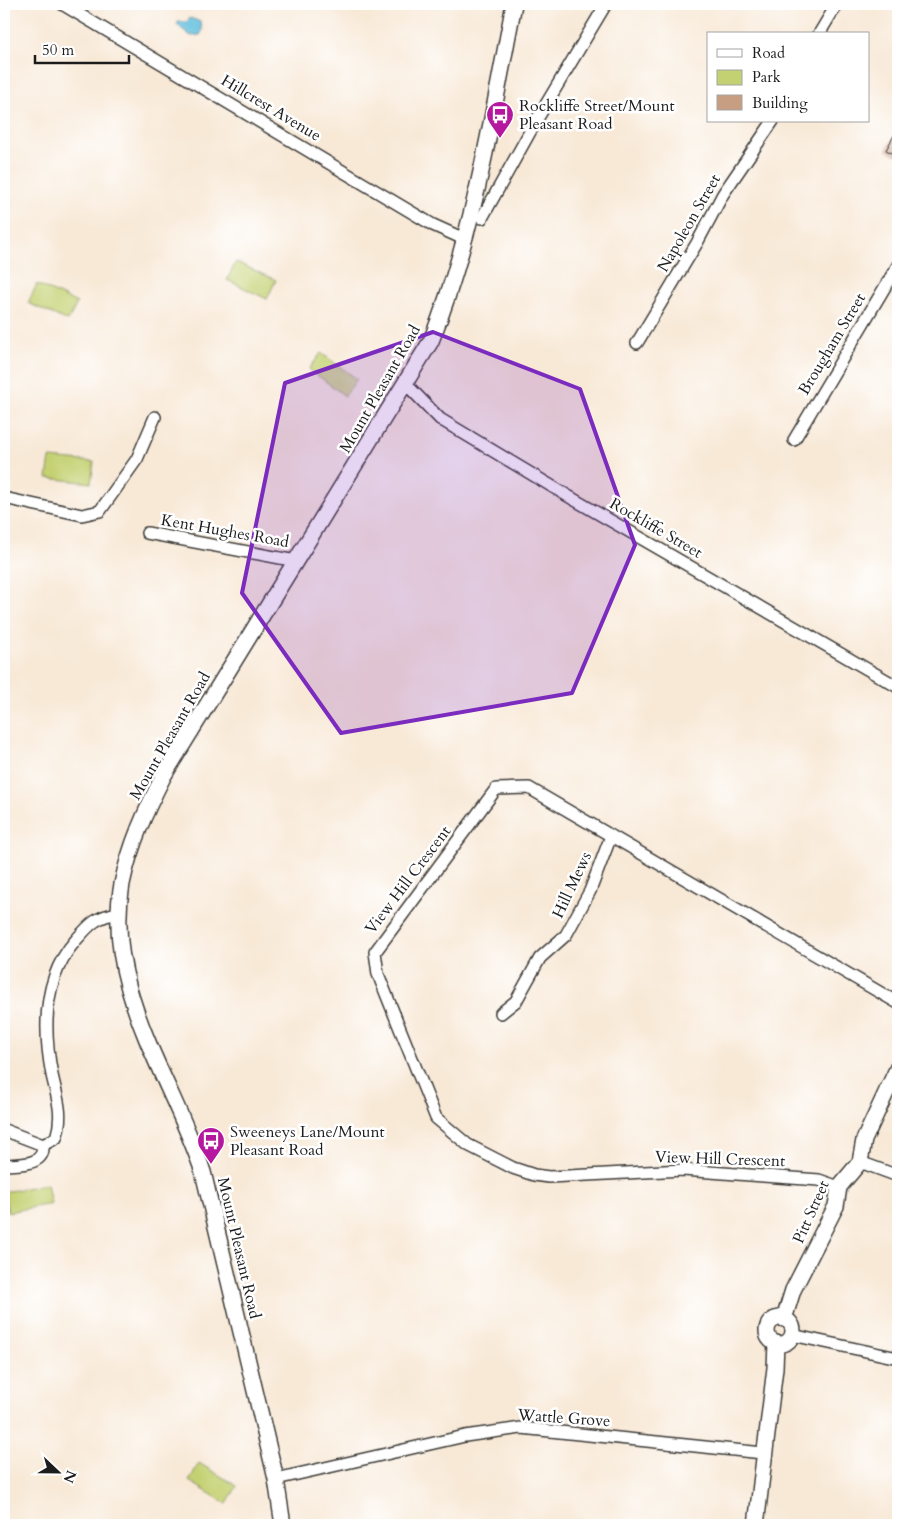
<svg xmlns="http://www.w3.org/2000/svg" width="902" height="1529" font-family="Cardo,serif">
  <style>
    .green { fill: #c4d172; stroke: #707647 }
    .water { fill: #5fbedd; stroke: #3e6d7c }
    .building { fill: #c89e83 }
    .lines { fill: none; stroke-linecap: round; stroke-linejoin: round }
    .minor-casing { stroke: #3d3b38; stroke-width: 14 }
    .tertiary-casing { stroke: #3d3b38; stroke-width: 18 }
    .minor { stroke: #fff; stroke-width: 11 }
    .tertiary { stroke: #fff; stroke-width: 15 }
    .marked { fill: #7b2cbf; fill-opacity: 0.2; stroke: #7b2cbf; stroke-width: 4; stroke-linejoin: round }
    .labels { text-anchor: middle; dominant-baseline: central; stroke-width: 5; stroke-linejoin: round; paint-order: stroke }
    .poi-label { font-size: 16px; fill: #1c1c1c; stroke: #fff; text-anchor: start }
    .street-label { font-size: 16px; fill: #1c1c1c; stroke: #fff }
  </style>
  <rect width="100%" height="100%" fill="#fff"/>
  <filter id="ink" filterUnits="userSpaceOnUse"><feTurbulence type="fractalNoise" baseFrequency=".02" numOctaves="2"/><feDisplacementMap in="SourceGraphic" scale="10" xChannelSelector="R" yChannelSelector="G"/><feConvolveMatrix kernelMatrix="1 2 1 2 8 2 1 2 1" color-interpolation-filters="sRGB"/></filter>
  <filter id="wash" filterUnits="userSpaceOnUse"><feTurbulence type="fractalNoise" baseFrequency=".0096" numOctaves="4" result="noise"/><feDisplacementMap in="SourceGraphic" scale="20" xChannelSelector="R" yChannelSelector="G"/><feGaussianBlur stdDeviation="1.12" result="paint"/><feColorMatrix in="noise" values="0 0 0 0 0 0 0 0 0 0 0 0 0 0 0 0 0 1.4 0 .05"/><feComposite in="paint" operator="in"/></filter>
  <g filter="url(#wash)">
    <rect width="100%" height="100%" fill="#f8e9d7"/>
    <g class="green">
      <polygon points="236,262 276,280 267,299 227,280"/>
      <polygon points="37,284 77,303 68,321 28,303"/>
      <polygon points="321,353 357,379 345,396 309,369"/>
      <polygon points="50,458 94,462 91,483 47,478"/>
      <polygon points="47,1184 51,1204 8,1212 4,1192"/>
      <polygon points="199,1463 237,1486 227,1504 189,1481"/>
    </g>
    <polygon class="water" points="190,18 201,22 202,31 200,35 191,36 177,25 178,22 187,22"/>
    <g id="blocks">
      <polygon class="building" points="898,128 898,157 886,150"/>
    </g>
  </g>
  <g filter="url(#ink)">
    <use href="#blocks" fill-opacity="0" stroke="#3d3b38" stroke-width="1"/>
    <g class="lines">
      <defs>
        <g id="minor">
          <polyline points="62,4 433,225 464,239"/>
          <polyline points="819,34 837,4"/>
          <polyline points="482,218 536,121 606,4"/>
          <polyline points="637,343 697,243 723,194 773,121"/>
          <polyline points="406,384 440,419 568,496 898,687"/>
          <polyline points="794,440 898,265"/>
          <polyline points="4,498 82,515 100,511 137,459 155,417"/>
          <polyline points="147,533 296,561"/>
          <polyline points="501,1013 516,1001 540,958 566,935 590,891 611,836"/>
          <path d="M4,1130L43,1145L56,1138C64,1114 57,1098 52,1075C43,1029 43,977 76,940C90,924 97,916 119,913"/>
          <polyline points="860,1162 898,1176"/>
          <path d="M4,1165C19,1164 45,1166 43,1145"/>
          <polyline points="839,1187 819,1180 683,1170 549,1177 534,1175 513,1168 468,1145 436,1118 378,974 375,952 496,789 529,788 898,1003"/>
          <polyline points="792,1335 898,1358"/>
          <polyline points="276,1479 465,1436 521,1428 763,1453"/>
        </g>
        <g id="tertiary">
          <circle cx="780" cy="1331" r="13"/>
          <polyline points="784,1319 793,1290 836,1206 839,1187 860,1162 864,1140 898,1067"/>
          <path d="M283,1525L276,1479L203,1172C172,1078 103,988 122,884C130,845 146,810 164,775L431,341C474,234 492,117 514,4"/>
          <polyline points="756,1525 775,1368 776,1343"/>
        </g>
      </defs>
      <use href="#minor" class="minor-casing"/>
      <use href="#tertiary" class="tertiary-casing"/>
      <use href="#minor" class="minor"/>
      <use href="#tertiary" class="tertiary"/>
    </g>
  </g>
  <path class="marked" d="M433,332L580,389L635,545L572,693L341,733L242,593L285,383Z"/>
  <defs>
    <symbol id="bus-pin" viewBox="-11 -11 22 30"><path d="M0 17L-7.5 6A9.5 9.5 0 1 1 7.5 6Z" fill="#b5179e" stroke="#fff"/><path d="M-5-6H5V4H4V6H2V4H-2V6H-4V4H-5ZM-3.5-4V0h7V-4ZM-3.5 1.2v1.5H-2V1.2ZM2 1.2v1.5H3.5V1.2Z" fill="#fff"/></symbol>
  </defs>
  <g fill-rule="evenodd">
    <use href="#bus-pin" x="484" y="99" width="32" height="43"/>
    <use href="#bus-pin" x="195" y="1125" width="32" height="43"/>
  </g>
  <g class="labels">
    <g class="poi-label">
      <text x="519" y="106">Rockliffe Street/Mount<tspan x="519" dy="18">Pleasant Road</tspan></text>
      <text x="230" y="1132">Sweeneys Lane/Mount<tspan x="230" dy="18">Pleasant Road</tspan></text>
    </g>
    <g class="street-label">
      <text transform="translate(271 108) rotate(31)">Hillcrest Avenue</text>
      <text transform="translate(689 223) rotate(-60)">Napoleon Street</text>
      <text transform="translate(832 344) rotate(-59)">Brougham Street</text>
      <text transform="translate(380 389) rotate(-60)">Mount Pleasant Road</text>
      <text transform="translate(656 528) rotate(30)">Rockliffe Street</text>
      <text transform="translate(225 531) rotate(10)">Kent Hughes Road</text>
      <text transform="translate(170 736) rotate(-60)">Mount Pleasant Road</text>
      <text transform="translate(408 880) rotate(-53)">View Hill Crescent</text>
      <text transform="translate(572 885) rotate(-65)">Hill Mews</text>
      <text transform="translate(720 1159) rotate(2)">View Hill Crescent</text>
      <text transform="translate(811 1212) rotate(-66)">Pitt Street</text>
      <text transform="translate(239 1248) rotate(77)">Mount Pleasant Road</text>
      <text transform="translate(564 1418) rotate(4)">Wattle Grove</text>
    </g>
  </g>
  <rect width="902" height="1529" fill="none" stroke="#fff" stroke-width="20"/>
  <rect x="707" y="32" width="162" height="90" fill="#ffffff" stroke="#a4a4a4"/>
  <rect x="717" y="49" width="25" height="8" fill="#ffffff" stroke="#a4a4a4"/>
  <text x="752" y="58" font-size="15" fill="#1c1c1c">Road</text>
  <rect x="717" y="70" width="25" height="15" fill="#c4d172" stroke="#a4a4a4"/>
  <text x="752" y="82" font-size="15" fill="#1c1c1c">Park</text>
  <rect x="717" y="95" width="25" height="15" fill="#c89e83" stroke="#a4a4a4"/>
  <text x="752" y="108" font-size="15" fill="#1c1c1c">Building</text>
  <g transform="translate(58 1472) rotate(112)" stroke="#ffffff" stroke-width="4" paint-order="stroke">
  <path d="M0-4L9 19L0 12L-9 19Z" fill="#1c1c1c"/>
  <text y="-8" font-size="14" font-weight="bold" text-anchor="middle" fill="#1c1c1c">N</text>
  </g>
  <path d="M35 55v8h94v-8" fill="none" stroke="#1c1c1c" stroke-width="2.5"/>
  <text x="42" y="55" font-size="15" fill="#1c1c1c" stroke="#ffffff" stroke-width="4" paint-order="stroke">50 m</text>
</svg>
